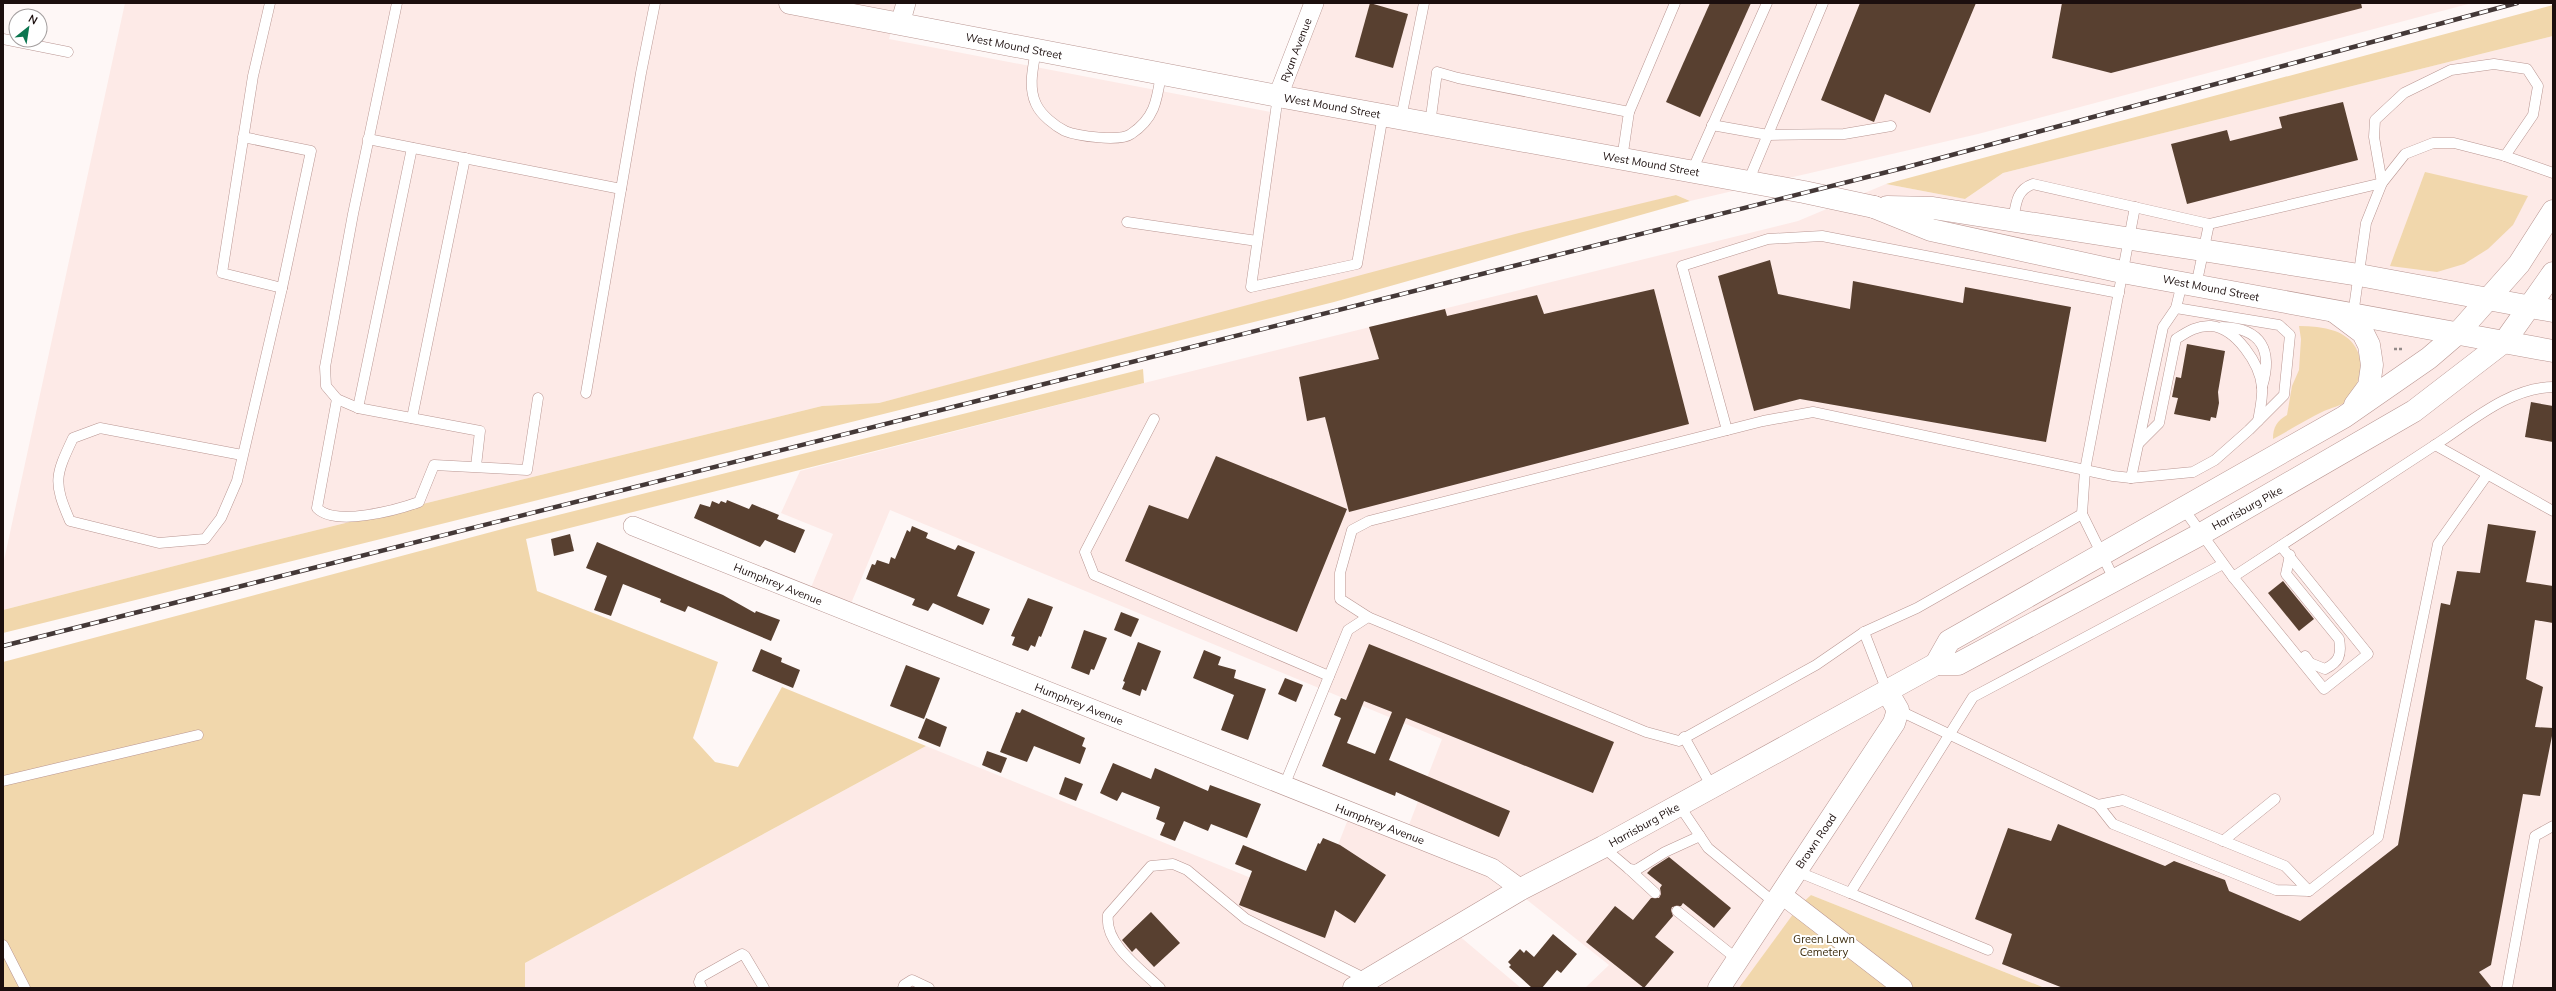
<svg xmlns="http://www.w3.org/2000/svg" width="2556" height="991" font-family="Mulish,sans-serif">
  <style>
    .built { fill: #fdeae7 }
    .green { fill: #f1d7ac }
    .building { fill: #584030; fill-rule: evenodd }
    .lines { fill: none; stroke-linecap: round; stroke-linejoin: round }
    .service-casing { stroke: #b99692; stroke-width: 11 }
    .minor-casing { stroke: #b99692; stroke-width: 20 }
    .tertiary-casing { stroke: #b99692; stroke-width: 23 }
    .secondary-casing { stroke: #b99692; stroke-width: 23 }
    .primary-casing { stroke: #b99692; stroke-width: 23 }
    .path { stroke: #948a89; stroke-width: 2.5; stroke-dasharray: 3 2; stroke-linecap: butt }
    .service { stroke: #fff; stroke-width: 10 }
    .minor { stroke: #fff; stroke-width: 19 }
    .tertiary { stroke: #fff; stroke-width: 22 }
    .secondary { stroke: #fff; stroke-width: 22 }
    .primary { stroke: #fff; stroke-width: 22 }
    .rail-casing { stroke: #443837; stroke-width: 4.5 }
    .rail { stroke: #fff; stroke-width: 3; stroke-dasharray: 9; stroke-linecap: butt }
    .labels { text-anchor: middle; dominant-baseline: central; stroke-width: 4; stroke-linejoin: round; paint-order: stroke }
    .street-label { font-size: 11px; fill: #1c0f0e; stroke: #fff }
    .park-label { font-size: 11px; fill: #3a2a0c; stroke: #fff }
  </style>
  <rect width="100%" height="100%" fill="#fef7f6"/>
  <g class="built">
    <polygon points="125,3 899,3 889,39 1281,114 1324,3 2472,3 1978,134 1690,201 1676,195 879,403 822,406 268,542 3,610 3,565"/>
    <polygon points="2553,36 2553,988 2045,988 1811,895 1745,988 1585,988 1609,965 1517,892 1451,929 1521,988 525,988 525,963 926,746 1315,904 1352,809 1407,830 1442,739 890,510 850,606 810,590 833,534 781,513 800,471 1144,383 1798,221 1886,184 1965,199 2003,173"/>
  </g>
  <g class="green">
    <polygon points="2553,5 2553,36 2003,173 1965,199 1886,184"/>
    <polygon points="2425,172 2528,196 2513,225 2488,249 2464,264 2437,272 2390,266"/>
    <polygon points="1676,195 1690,201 1334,302 3,633 3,610 268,542 822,406 879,403 1519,233"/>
    <path d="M2299,326C2311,326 2323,327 2335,331C2367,343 2367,378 2346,401C2342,406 2330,408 2324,411C2307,419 2290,430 2273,439C2273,427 2277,421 2287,415L2292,386L2299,370L2301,339Z"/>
    <polygon points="1143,369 1144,383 526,539 537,591 718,662 693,738 715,762 738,767 782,687 926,746 525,963 525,988 3,988 3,662 510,527"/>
    <polygon points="1811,895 2045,988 1739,988 1799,906"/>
  </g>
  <g class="building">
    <polygon points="1370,3 1408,14 1393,68 1355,57"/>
    <polygon points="1710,3 1751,3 1700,117 1666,102"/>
    <polygon points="1860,3 1976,3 1930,113 1885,94 1874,122 1821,100"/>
    <polygon points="2062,3 2361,3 2362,8 2111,73 2052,58"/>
    <polygon points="2343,102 2358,160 2187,204 2171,144 2227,130 2230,141 2282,128 2279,117"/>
    <polygon points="1770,260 1778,294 1850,309 1853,281 1963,303 1965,287 2071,307 2046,442 1800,399 1754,411 1718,276"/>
    <polygon points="1654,289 1689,424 1349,512 1325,417 1307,421 1299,377 1379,359 1369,327 1445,309 1447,316 1537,295 1544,314"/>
    <polygon points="2187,344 2225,351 2218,392 2219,403 2216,418 2211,417 2210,421 2174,414 2178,398 2172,397 2176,377 2181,378"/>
    <polygon points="2531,402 2553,406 2553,442 2525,437"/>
    <polygon points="1216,456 1347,509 1297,632 1125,561 1149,505 1188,519"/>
    <polygon points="727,500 749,509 752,504 779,515 777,519 805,530 795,553 765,540 760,547 694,518 700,504 710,507 712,501 719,504 721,501 726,503"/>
    <polygon points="2488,524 2536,531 2526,582 2553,586 2553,623 2535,620 2526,679 2543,687 2535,727 2553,728 2553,731 2540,796 2523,794 2491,965 2479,972 2492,988 2063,988 2002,964 2012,934 1975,919 2008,828 2051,841 2058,824 2165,866 2174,861 2225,880 2229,891 2300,921 2398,845 2441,603 2450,605 2457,571 2480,573"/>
    <polygon points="912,526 928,533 926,538 955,550 958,545 975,552 957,596 990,609 983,625 933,603 928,611 912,605 915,599 866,579 872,564 875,565 877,560 889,564 891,557 895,559 907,530 910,532"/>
    <polygon points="570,534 574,551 554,556 551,539"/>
    <polygon points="597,542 723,595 755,613 756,611 780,620 771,641 688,606 685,612 660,602 661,599 623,584 611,616 594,610 607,576 586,568"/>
    <polygon points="2283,581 2314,619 2299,631 2268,593"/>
    <polygon points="1028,598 1053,607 1041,637 1039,636 1035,647 1031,645 1028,651 1012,645 1015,637 1011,636"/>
    <polygon points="1121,612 1139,619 1131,637 1114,630"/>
    <polygon points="1084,630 1107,638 1094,670 1091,669 1089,675 1071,668"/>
    <polygon points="1138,642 1161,651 1146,691 1142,689 1140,696 1122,689 1125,682 1123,681"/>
    <path d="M1369,644L1614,742L1593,793L1406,718L1389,760L1510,811L1499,837L1396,792L1395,796L1322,766L1341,718L1334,715L1341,698L1346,700ZM1364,701L1392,712L1375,754L1347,743Z"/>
    <polygon points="761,649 782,658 781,662 800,670 793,688 752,671"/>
    <polygon points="1204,650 1221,657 1218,665 1236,670 1234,678 1266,689 1248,740 1221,730 1234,695 1193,678"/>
    <polygon points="906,665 940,678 924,719 890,706"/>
    <polygon points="1285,678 1303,685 1296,702 1278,694"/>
    <polygon points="1022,709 1085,738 1082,746 1086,748 1080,764 1034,746 1027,762 1000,752 1016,712 1020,713"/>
    <polygon points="926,718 947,727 940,747 918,738"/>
    <polygon points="987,751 1007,758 1001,773 982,765"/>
    <polygon points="1113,763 1151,779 1155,768 1208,791 1210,785 1261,804 1247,838 1211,824 1208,831 1184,821 1175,841 1160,835 1165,823 1156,819 1160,807 1122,792 1117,801 1100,793"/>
    <polygon points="1065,777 1083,784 1076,801 1059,794"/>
    <polygon points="1323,838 1340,845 1386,875 1355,923 1335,910 1325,938 1239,905 1252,871 1235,864 1243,845 1306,871 1318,843 1320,844"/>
    <polygon points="1669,857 1731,908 1714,928 1683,903 1681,906 1672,907 1671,910 1673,916 1655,937 1674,952 1644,988 1586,942 1615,906 1633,920 1651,898 1659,898 1661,894 1660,888 1662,885 1647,873 1652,868"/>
    <polygon points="1151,912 1180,943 1154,967 1136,948 1132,952 1122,940"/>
    <polygon points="1553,934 1577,954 1561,973 1557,970 1542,988 1532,988 1509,967 1511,965 1508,962 1520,949 1524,953 1526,950 1534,957"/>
  </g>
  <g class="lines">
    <defs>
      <g id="service">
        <polyline points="397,3 353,214 325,367 326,386 337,399 358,408 480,431 476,466"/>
        <polyline points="3,39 68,52"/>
        <path d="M1036,50C1033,68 1028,87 1036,104C1041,115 1055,126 1065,131C1077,136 1120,142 1131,134C1155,118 1157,100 1161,74"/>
        <polyline points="1278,96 1251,287 1357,264 1383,115"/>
        <polyline points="1629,112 1675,3"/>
        <polyline points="1401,118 1424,3"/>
        <polyline points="1430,124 1437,72 1458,78 1629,112 1622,159"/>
        <polyline points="1712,125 1768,135 1844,134 1891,126"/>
        <polyline points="243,137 311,151 282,288 222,273 253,76 270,3"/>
        <polyline points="368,139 621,189"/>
        <polyline points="1692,171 1767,3"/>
        <polyline points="1748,182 1823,3"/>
        <path d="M2013,221C2016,204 2016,190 2033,184L2209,224"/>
        <polyline points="1127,222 1257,241"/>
        <polyline points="2196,286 2209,224 2382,183 2405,154 2433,143 2454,143 2505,156 2553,173"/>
        <polyline points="2353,315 2366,223 2382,183 2374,137 2375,120 2404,93 2451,70 2494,64 2527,69 2538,86 2533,115 2505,156"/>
        <path d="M2222,327C2262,328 2273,351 2262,387"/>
        <polyline points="586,393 641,73 655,3"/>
        <path d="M337,399L317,508C335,527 397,510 419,502L434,465L527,470L538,398"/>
        <polyline points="358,408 412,148"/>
        <polyline points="412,418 465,158"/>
        <polyline points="1154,419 1085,552 1094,575 1329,676"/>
        <polyline points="1727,430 1682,266 1768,239 1822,236 2119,293"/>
        <path d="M2139,443L2159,423L2176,339C2187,332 2197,325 2211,326C2236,328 2260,364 2262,387C2263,397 2260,410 2258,421"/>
        <path d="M2435,445C2471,422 2508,388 2553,387"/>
        <path d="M242,455L100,428L73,438C55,476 53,482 70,521L159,543L205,539L221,518L237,481L282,288"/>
        <polyline points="2131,478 2163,327 2176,308 2182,283"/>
        <polyline points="2183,508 2233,577 2435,445 2553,511"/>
        <path d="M2290,555L2286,574L2339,639C2342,655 2339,662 2325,669L2310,663L2305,656"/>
        <polyline points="2233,577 2324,689 2368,654 2281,546"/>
        <polyline points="2114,579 2082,514 2085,470 2135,207"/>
        <polyline points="1368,617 1340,599 1340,573 1352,530 1369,521 1763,421 1813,412 2113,476 2131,478 2193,472 2215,460 2249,430 2284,395 2290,335 2279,325 2176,308"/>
        <polyline points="1864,632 1887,691"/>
        <polyline points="1898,710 2098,805 2113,824 2276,890 2309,891 2378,837 2438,544 2487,475"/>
        <polyline points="1684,737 1712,787"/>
        <polyline points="3,781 198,735"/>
        <polyline points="1284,786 1348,630 1368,617 1646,732 1679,741 1816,665 1864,632 1917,608 2082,514"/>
        <polyline points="1679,805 1708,848 1775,903"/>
        <polyline points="2098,805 2123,800 2285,866 2309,891"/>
        <polyline points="2223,841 2275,799"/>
        <polyline points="1603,847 1629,869 1636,870 1665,852 1700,836"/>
        <polyline points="1629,869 1655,893"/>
        <polyline points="1796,871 1850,893 1973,697 2223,564"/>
        <polyline points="1850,893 1988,950"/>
        <polyline points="1677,911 1737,959"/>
        <polyline points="3,945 25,988"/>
        <polyline points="702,988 699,982 701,977 742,954 745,956 764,988"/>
        <polyline points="903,988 904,985 912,980 929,988"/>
        <path d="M1160,988C1141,969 1104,944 1108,915L1151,866L1173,864L1187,870L1246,919L1368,980"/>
        <polyline points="2507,988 2535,836 2553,826"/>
      </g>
      <g id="minor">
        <polyline points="900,24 906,3"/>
        <polyline points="1278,96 1314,3"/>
        <polyline points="633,526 1492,868 1521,889"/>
        <polyline points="1781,894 1903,988"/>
      </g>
      <polyline id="tertiary" points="790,3 1278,96 1804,192 1874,207"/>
      <g id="secondary">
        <polyline points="1874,207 1931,230 2122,272 2553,351"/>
        <polyline points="1887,207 1933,208 2202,250 2359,275 2553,311"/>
        <polyline points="1719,988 1894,723 1898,710 1887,691"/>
      </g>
      <g id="primary">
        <polyline points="2335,312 2363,333 2369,345 2372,365 2369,386 2355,405"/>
        <polyline points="1936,664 1958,664 2201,534 2414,411 2505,341 2553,273"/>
        <polyline points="1354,988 1521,889 1603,847 1936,664 1949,641 2344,417 2429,358 2457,334 2519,264 2553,211"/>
      </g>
    </defs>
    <use href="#service" class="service-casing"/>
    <use href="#minor" class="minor-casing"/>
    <use href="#tertiary" class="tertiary-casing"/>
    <use href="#secondary" class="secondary-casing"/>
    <use href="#primary" class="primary-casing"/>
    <polyline class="path" points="2394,349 2402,349"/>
    <use href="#service" class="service"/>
    <use href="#minor" class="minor"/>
    <use href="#tertiary" class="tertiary"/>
    <use href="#secondary" class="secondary"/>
    <use href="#primary" class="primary"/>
    <defs>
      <polyline id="rail" points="3,646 1907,167 2517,3"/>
    </defs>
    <use href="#rail" class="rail-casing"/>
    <use href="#rail" class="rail"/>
  </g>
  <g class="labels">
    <g class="street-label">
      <text transform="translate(1014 46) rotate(11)">West Mound Street</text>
      <text transform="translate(1296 50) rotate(-69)">Ryan Avenue</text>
      <text transform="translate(1332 106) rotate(10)">West Mound Street</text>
      <text transform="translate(1651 164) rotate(10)">West Mound Street</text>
      <text transform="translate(2211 288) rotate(11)">West Mound Street</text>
      <text transform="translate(2247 508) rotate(-29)">Harrisburg Pike</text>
      <text transform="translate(778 584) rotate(22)">Humphrey Avenue</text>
      <text transform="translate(1079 704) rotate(22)">Humphrey Avenue</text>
      <text transform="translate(1380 824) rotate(21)">Humphrey Avenue</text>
      <text transform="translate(1644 825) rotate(-29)">Harrisburg Pike</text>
      <text transform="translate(1816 841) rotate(-56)">Brown Road</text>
    </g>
    <g class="park-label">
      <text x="1824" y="939">Green Lawn<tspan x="1824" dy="13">Cemetery</tspan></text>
    </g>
  </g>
  <rect width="2556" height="991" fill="none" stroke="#1c0f0e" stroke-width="8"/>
  <g transform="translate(28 28) rotate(30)"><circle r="19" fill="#ffffff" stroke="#a49f9f"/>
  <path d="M0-3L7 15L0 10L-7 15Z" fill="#0c7650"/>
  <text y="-6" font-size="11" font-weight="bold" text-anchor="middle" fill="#1c0f0e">N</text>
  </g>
</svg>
